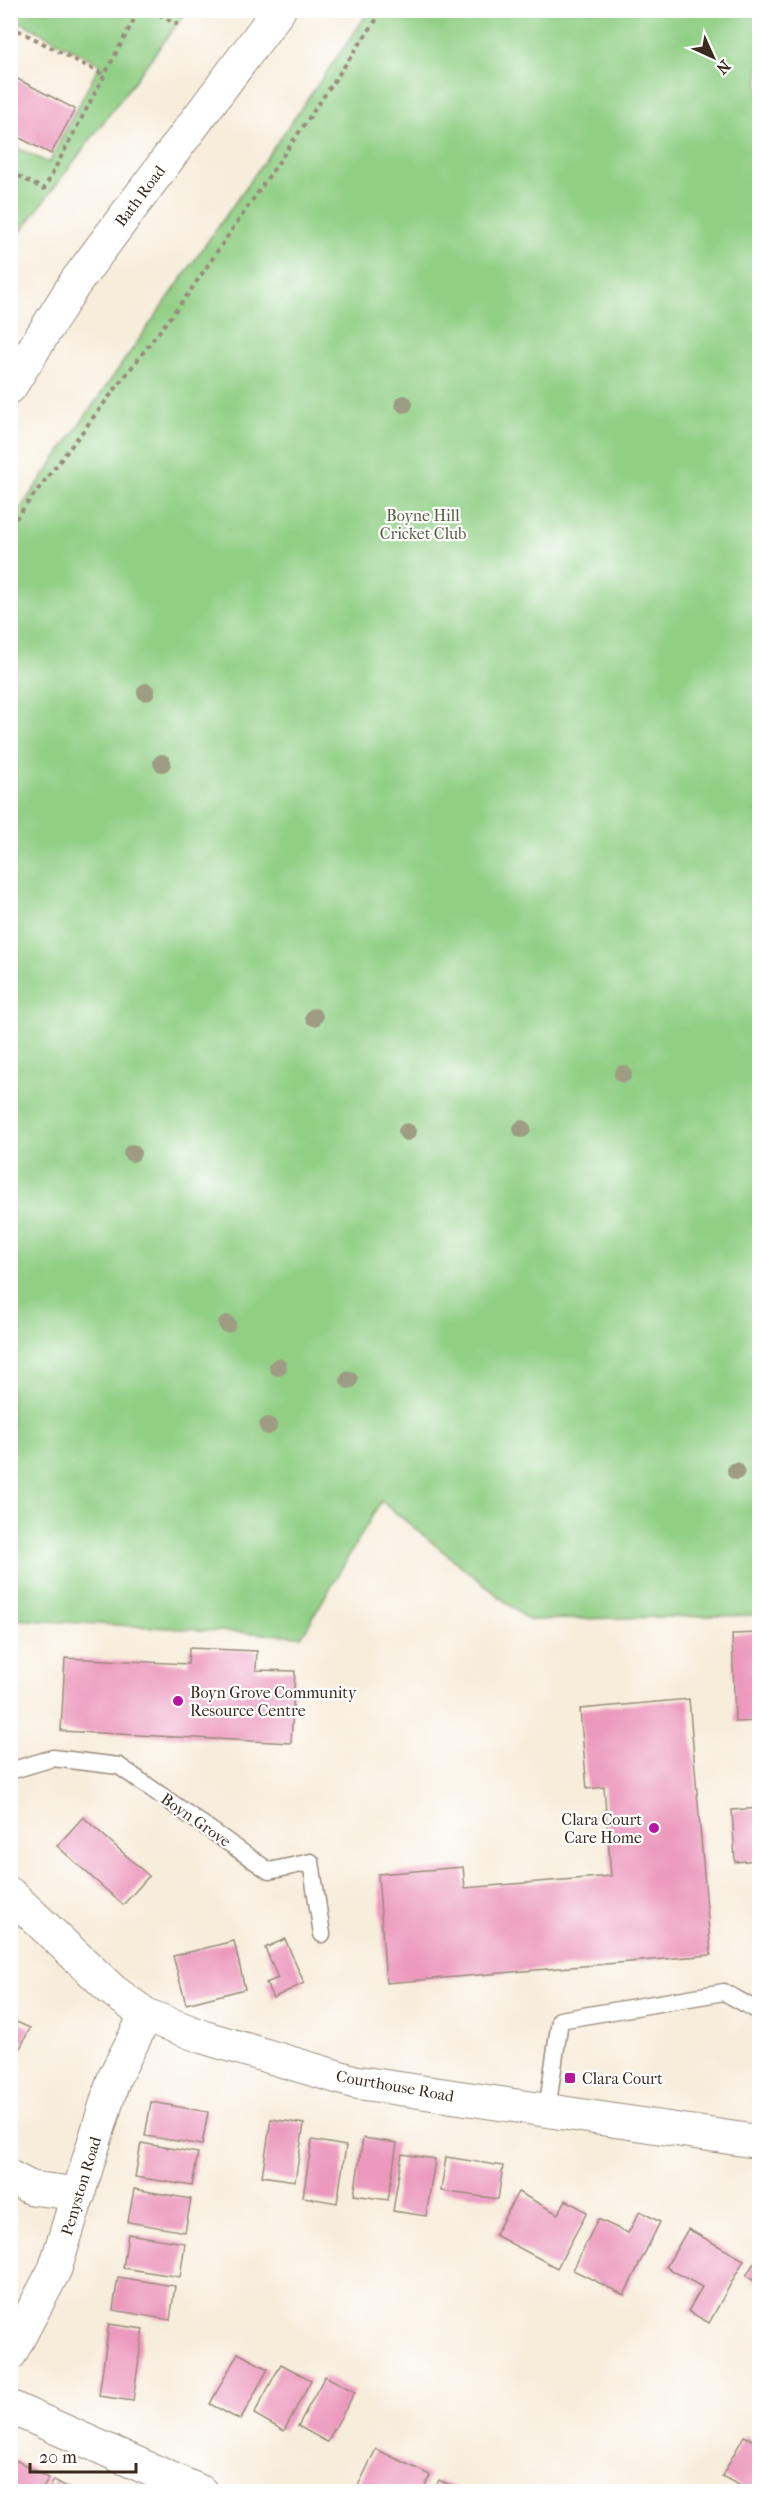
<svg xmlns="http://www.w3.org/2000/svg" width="770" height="2502" font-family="'IM FELL French Canon',serif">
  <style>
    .green { fill: #91cf85; stroke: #667c52; stroke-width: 1.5 }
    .building { fill: #ec99bd }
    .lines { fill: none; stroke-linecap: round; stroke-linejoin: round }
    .service-casing { stroke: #998c7c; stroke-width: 19 }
    .minor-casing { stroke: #998c7c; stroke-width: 35 }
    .tertiary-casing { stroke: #998c7c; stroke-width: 35 }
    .primary-casing { stroke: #998c7c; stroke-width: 35 }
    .path { stroke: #998c7c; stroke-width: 4; stroke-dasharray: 4.5 4.5; stroke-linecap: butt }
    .service { stroke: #fff; stroke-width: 16 }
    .minor { stroke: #fff; stroke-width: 33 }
    .tertiary { stroke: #fff; stroke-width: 33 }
    .primary { stroke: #fff; stroke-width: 33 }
    .tree { fill: #9e9d84 }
    .poi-dot { fill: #b5179e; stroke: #fff; stroke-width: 2 }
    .labels { text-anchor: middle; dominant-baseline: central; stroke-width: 4.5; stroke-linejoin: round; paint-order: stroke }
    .street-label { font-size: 16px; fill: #3b2a1e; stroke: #fff }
    .park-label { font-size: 16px; fill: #555c3d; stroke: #fff }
    .poi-label { font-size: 16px; fill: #3b2a1e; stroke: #fff; text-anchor: start }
  </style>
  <rect width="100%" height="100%" fill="#fff"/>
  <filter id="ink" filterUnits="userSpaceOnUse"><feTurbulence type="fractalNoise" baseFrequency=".0167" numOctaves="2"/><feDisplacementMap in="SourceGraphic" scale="12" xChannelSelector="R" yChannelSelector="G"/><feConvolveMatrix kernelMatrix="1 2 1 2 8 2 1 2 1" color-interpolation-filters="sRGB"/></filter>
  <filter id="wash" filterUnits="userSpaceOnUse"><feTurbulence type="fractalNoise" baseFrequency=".008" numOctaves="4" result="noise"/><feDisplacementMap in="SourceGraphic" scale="24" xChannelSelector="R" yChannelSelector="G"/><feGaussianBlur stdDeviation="1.35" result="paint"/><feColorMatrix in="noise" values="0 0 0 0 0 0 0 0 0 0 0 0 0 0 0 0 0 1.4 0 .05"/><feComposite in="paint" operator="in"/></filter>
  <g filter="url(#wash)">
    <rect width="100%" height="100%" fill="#f7eddb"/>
    <g class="green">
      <polygon points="370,10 759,11 759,1615 528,1620 381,1501 302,1636 13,1619 11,1624 11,522"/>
      <polygon points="171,11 187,11 11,245 11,145 49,163 100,64 11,17 11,11"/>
    </g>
    <g id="blocks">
      <g class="building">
        <polygon points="10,75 75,109 51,154 10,133"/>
        <polygon points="760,1633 760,1721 735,1722 732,1634"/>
        <polygon points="189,1648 257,1651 256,1670 295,1671 291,1743 61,1731 65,1658 188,1664"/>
        <polygon points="689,1699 711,1955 386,1983 378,1874 463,1867 465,1888 611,1876 604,1787 587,1789 580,1709"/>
        <polygon points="760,1808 760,1860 735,1862 732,1810"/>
        <polygon points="83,1817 149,1876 123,1905 57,1846"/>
        <polygon points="285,1939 304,1983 273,1998 266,1983 278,1978 265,1948"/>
        <polygon points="234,1941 245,1989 186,2004 173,1956"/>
        <polygon points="10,2019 30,2028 10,2069"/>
        <polygon points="151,2102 208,2112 202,2145 145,2136"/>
        <polygon points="271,2119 304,2124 295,2181 262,2176"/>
        <polygon points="363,2138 397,2143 388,2200 354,2195"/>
        <polygon points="312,2140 346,2146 337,2203 303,2197"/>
        <polygon points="141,2143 198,2153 192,2186 135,2177"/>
        <polygon points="402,2154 435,2159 426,2216 393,2211"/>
        <polygon points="446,2157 503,2166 498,2199 441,2191"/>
        <polygon points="134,2189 191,2199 185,2232 128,2222"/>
        <polygon points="518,2192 558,2214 566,2200 587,2212 557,2268 495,2235"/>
        <polygon points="640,2211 660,2222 624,2295 573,2270 598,2219 628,2233"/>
        <polygon points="688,2229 744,2260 709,2323 688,2311 702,2287 666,2267"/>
        <polygon points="128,2234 185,2243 180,2277 123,2268"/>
        <polygon points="760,2253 760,2284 746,2276"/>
        <polygon points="118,2277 175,2286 170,2320 113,2310"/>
        <polygon points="109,2324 143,2329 133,2401 99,2396"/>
        <polygon points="238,2353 268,2369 240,2420 210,2404"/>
        <polygon points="281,2364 311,2380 284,2431 254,2414"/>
        <polygon points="325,2376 355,2392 327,2442 298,2426"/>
        <polygon points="744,2436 760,2444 760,2492 751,2492 722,2476"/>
        <polygon points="376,2449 430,2475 422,2492 356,2490"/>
        <polygon points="10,2457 49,2478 41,2492 10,2492"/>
        <polygon points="54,2480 76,2492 48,2492"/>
        <polygon points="439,2480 464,2492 434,2492"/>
      </g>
    </g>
  </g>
  <g filter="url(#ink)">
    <use href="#blocks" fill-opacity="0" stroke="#998c7c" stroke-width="1.5"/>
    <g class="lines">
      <defs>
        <g id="service">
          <polyline points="10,1771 53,1758 119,1766 269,1871 311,1862 322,1934"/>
          <polyline points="547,2110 560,2020 724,1992 760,2012"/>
        </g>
        <g id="minor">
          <polyline points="10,2177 31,2188 79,2194"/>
          <polyline points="10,2354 55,2269 114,2078 146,2015"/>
          <polyline points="10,2407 201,2492"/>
        </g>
        <polyline id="tertiary" points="10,1894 112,1990 146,2015 203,2037 355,2082 760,2142"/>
        <polyline id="primary" points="10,387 75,283 279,10"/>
      </defs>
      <use href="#service" class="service-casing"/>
      <use href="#minor" class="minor-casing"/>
      <use href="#tertiary" class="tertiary-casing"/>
      <use href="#primary" class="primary-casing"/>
      <g class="path">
        <polyline points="151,10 176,24 184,10"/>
        <polyline points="10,26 104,75"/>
        <polyline points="10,172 44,189 139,10"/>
        <polyline points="10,526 188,294 383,10"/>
      </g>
      <use href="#service" class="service"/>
      <use href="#minor" class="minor"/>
      <use href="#tertiary" class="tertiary"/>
      <use href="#primary" class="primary"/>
    </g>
    <g class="tree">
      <circle cx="404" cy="404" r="9"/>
      <circle cx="146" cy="692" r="9"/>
      <circle cx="162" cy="763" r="9"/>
      <circle cx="314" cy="1017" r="9"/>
      <circle cx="623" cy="1074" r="9"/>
      <circle cx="522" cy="1129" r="9"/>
      <circle cx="407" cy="1132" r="9"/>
      <circle cx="132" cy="1153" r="9"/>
      <circle cx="227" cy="1324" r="9"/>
      <circle cx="278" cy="1367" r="9"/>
      <circle cx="349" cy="1380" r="9"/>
      <circle cx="268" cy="1426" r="9"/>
      <circle cx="736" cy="1471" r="9"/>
    </g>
  </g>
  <g class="poi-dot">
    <circle cx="178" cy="1701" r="6"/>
    <circle cx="654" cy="1828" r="6"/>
    <rect x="564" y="2072" width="12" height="12" rx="3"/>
  </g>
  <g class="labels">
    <g class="street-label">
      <text transform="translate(140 196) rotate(-53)">Bath Road</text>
      <text transform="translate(196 1820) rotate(35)">Boyn Grove</text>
      <text transform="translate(395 2086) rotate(10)">Courthouse Road</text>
      <text transform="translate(81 2186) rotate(-73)">Penyston Road</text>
    </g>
    <g class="park-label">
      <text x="423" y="515">Boyne Hill<tspan x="423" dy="18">Cricket Club</tspan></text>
    </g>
    <g class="poi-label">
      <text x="190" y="1692">Boyn Grove Community<tspan x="190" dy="18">Resource Centre</tspan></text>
      <text x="642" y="1819" text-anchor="end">Clara Court<tspan x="642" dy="18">Care Home</tspan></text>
      <text x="582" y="2078">Clara Court</text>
    </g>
  </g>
  <rect width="770" height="2502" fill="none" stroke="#fff" stroke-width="36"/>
  <g transform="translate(713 57) rotate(135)" stroke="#ffffff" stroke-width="4.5" paint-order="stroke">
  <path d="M0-4.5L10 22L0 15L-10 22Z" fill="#3b2a1e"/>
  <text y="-9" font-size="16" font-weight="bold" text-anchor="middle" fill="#3b2a1e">N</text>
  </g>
  <path d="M30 2463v9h106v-9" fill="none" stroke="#3b2a1e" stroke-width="3"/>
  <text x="39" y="2463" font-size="18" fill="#3b2a1e" stroke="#ffffff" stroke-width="4.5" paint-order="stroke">20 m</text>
</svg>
